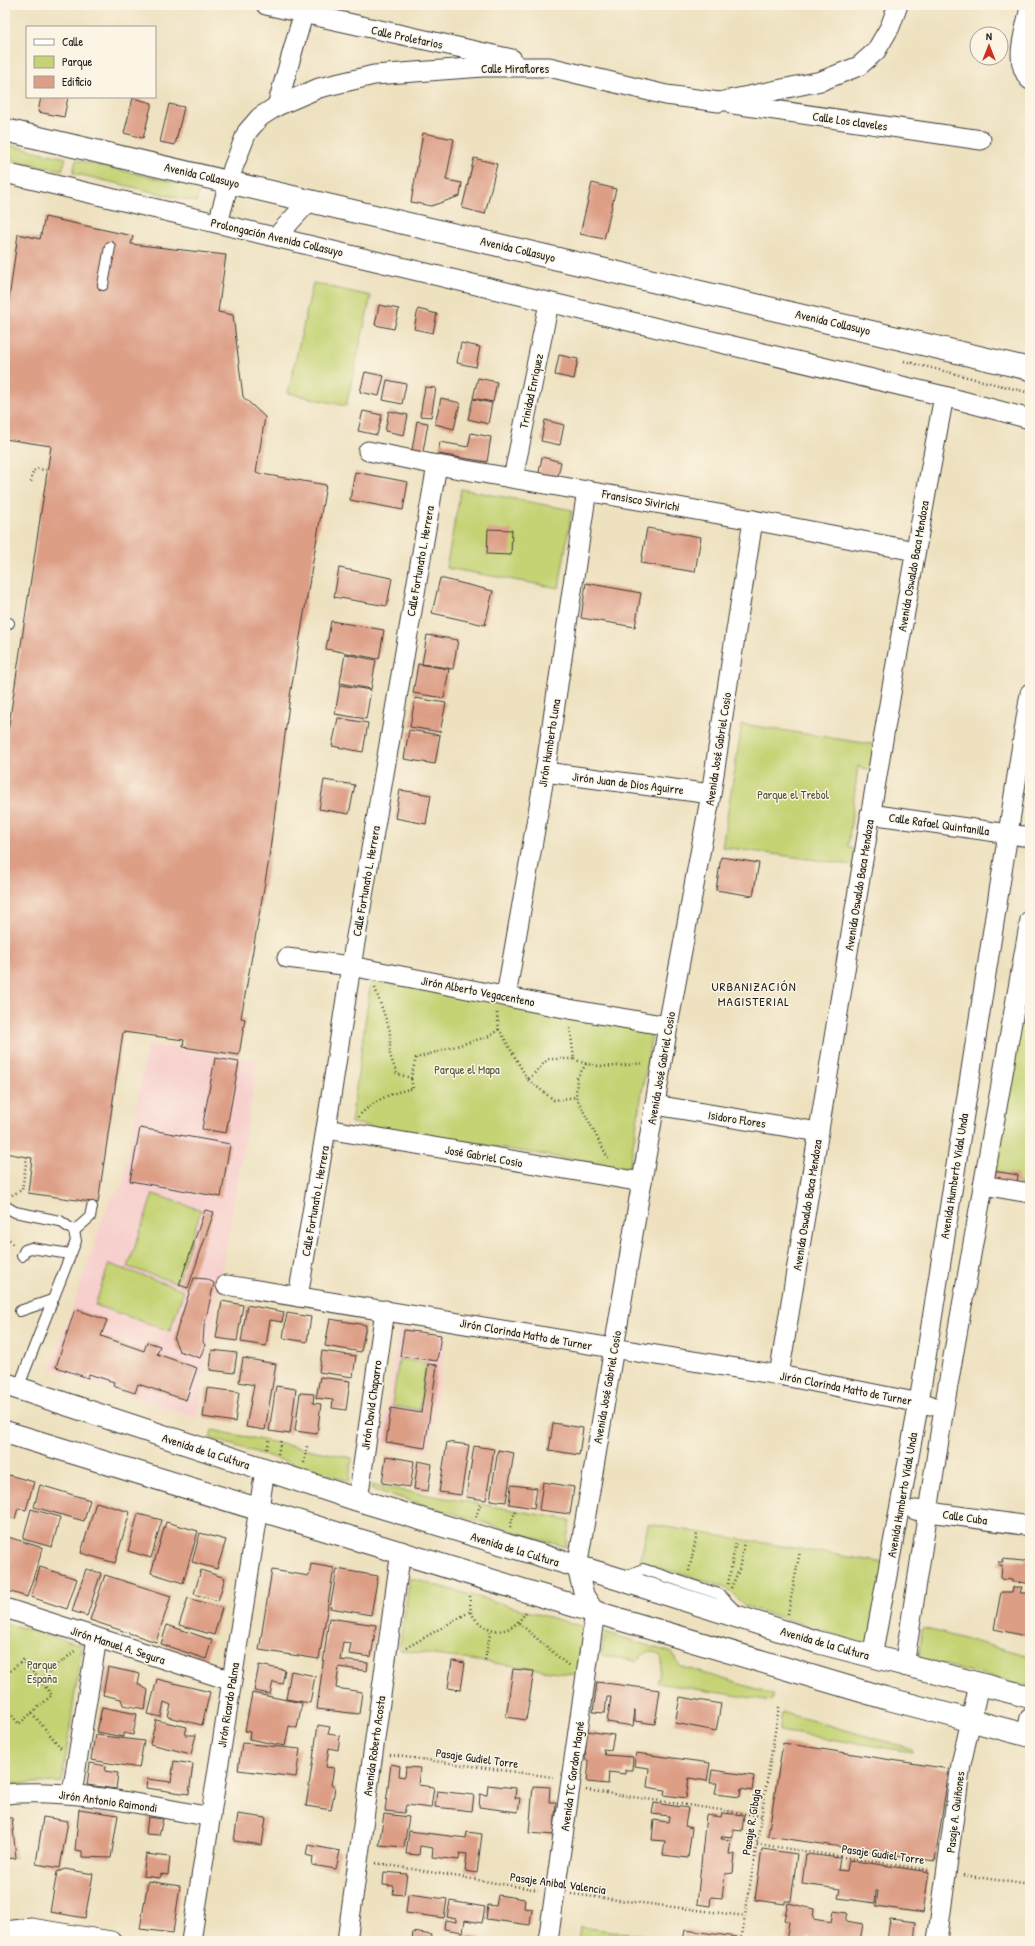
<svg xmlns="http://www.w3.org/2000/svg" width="1035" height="1946" font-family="'Patrick Hand',sans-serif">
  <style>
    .built { fill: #f7d0cd }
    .green { fill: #c5d374; stroke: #707848 }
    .building { fill: #dd9e86 }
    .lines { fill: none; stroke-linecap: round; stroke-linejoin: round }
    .lane-casing { stroke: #3c3a35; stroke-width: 12 }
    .street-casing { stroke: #3c3a35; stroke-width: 21 }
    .primary-casing { stroke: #3c3a35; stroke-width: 24 }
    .highway-casing { stroke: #3c3a35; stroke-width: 24 }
    .path { stroke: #3c3a35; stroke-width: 2.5; stroke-dasharray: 1 3; stroke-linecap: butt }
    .lane { stroke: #fff; stroke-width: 10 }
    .street { stroke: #fff; stroke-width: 19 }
    .primary { stroke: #fff; stroke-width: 22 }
    .highway { stroke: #fff; stroke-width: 22 }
    .labels { text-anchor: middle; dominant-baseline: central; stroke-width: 3; stroke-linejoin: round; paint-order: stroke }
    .street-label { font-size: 12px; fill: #1c1c1c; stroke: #fcf5e5 }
    .park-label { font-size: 12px; fill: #4f5336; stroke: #fcf5e5 }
    .neighbourhood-label { font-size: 13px; letter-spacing: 1px; fill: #1c1c1c; stroke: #fcf5e5 }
  </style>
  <rect width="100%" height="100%" fill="#fcf5e5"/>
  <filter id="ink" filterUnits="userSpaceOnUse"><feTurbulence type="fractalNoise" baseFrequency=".025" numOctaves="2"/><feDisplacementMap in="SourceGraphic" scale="8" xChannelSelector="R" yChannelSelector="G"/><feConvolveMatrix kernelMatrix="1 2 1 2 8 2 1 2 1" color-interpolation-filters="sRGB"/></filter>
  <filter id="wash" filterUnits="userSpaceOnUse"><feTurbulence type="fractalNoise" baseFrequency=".012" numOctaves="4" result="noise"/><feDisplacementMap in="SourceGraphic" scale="16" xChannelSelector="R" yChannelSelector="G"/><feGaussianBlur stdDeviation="0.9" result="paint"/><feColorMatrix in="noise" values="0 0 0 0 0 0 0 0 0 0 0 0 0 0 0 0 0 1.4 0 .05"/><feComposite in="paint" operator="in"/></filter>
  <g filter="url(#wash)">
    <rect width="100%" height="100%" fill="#eee1c0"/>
    <g class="built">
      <polygon points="147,1044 258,1060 197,1418 51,1369 110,1199 123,1185"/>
      <polygon points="399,1327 447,1334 429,1451 382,1444"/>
    </g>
    <g class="green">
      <polygon points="5,144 66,158 62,170 5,159"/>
      <polygon points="76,160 200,188 196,202 73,173"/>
      <polygon points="313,283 371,296 346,406 288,393"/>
      <polygon points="461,489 572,510 559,588 446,568"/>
      <polygon points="742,724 877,745 872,771 858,766 848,846 860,854 859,866 722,847"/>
      <polygon points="1030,964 1030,1186 1017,1184 1017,1175 992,1171"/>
      <polygon points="371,980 653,1027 629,1169 351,1123"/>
      <polygon points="153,1194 201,1210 177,1283 128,1267"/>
      <polygon points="109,1264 184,1290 170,1331 95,1305"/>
      <polygon points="399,1359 427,1363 420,1410 392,1406"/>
      <polygon points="212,1430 352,1458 349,1481 210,1438"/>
      <polygon points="372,1485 570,1520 566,1547 371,1489"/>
      <polygon points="648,1524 885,1563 871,1646 745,1606 726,1587 640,1562"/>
      <polygon points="410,1578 584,1627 579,1675 399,1650"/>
      <polygon points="5,1623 82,1645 62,1782 5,1784"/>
      <polygon points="922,1628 1030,1656 1028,1687 919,1658"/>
      <path d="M605,1632L672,1653L680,1666L773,1694L771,1701L657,1683C661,1669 669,1653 649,1651L635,1661L601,1655Z"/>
      <polygon points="782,1712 912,1749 912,1752 779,1731"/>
      <polygon points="580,1927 667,1938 666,1941 578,1941"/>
    </g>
    <g id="blocks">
      <g class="building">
        <polygon points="41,97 68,97 64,117 38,112"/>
        <polygon points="133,98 152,103 143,138 124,133"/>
        <polygon points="169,104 184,107 175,145 160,142"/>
        <polygon points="423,133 454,139 446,180 462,183 460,196 431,206 411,202"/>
        <polygon points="474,158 497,164 485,214 462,208"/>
        <polygon points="592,183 616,189 604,239 580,234"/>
        <polygon points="45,217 133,236 131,244 226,255 218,312 233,315 243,397 265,417 256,473 326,485 290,696 268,865 241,1018 245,1019 239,1055 183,1047 184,1040 123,1032 98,1203 28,1193 32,1158 5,1153 5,751 51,446 5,439 5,328 18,234 40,239"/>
        <polygon points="379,305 399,309 394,329 375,325"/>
        <polygon points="418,309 437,314 433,333 414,329"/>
        <polygon points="461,343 480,347 476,367 457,363"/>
        <polygon points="559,355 578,359 574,379 555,375"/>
        <polygon points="365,372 384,376 379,396 360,392"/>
        <polygon points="478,378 497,382 493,402 473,398"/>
        <polygon points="387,380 406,384 402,404 383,400"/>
        <polygon points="425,387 436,388 431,417 420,416"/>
        <polygon points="441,398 460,403 454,429 435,424"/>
        <polygon points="473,399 492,403 488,424 468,419"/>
        <polygon points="363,411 382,415 377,435 358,431"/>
        <polygon points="389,411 408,415 404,435 385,431"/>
        <polygon points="545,420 564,425 560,445 541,441"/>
        <polygon points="417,421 428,423 423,452 412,450"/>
        <polygon points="471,433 491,437 487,462 438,454 440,442 468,447"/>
        <polygon points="542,457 561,462 557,481 538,477"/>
        <polygon points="355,472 408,482 403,510 350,500"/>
        <polygon points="647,528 701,537 695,572 641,563"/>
        <polygon points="488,529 512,530 511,555 487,554"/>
        <polygon points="339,568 392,578 387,606 334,597"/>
        <polygon points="440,578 493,591 485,625 432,613"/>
        <polygon points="586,583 641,593 635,627 581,618"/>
        <polygon points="331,621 384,630 379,659 326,649"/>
        <polygon points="427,635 458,640 453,669 422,664"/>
        <polygon points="345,654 376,660 371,689 340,683"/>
        <polygon points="418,664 449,669 444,698 413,693"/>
        <polygon points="340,685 371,690 366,719 335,714"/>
        <polygon points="415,698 446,703 440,732 410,727"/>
        <polygon points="338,718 368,723 363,752 332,746"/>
        <polygon points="409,730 440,735 435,764 404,759"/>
        <polygon points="324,780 355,785 349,814 319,809"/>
        <polygon points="400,790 431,795 426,824 395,818"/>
        <polygon points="721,857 759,863 753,896 716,890"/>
        <polygon points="215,1058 239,1062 226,1133 202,1129"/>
        <polygon points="140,1128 230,1144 221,1197 130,1181"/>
        <polygon points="987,1170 1018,1175 1017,1184 985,1180"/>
        <polygon points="205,1210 214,1212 188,1288 179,1285"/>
        <polygon points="194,1278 207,1279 214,1283 204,1327 203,1342 205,1345 200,1358 179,1351 174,1339"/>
        <polygon points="222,1301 243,1305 237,1341 216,1338"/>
        <polygon points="247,1305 284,1312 282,1322 270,1320 266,1346 241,1342"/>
        <polygon points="75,1309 107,1320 101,1336 144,1351 147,1342 160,1346 157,1354 197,1368 186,1400 138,1384 135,1393 113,1386 114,1382 89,1374 88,1378 56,1367"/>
        <polygon points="287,1313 311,1317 307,1342 283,1338"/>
        <polygon points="330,1319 366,1325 361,1352 325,1346"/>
        <polygon points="404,1330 441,1335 437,1361 400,1356"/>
        <polygon points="212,1350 237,1353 234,1373 210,1370"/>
        <polygon points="322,1351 356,1356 353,1377 319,1372"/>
        <polygon points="243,1358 276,1364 265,1430 246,1427 254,1385 239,1382"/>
        <polygon points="428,1364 437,1365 425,1448 386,1442 391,1408 421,1413"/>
        <polygon points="320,1377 350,1381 346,1410 332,1408 333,1400 316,1398"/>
        <polygon points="276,1386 296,1389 290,1434 269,1431"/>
        <polygon points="207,1388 239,1392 235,1422 203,1417"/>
        <polygon points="300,1393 314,1394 313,1403 321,1404 317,1434 295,1431"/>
        <polygon points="553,1423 583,1428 579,1455 549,1450"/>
        <polygon points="447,1442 469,1445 461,1495 439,1492"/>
        <polygon points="474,1446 494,1449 486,1500 466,1497"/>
        <polygon points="498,1450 514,1453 506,1502 490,1500"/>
        <polygon points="386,1456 414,1461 410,1487 382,1483"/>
        <polygon points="418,1461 432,1464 428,1491 414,1489"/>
        <polygon points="5,1474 34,1482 26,1510 18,1508 15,1519 5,1516"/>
        <polygon points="543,1482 574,1487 570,1514 539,1510"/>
        <polygon points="40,1485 90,1500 84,1521 34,1507"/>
        <polygon points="511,1485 537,1488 534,1508 509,1504"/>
        <polygon points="96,1502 130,1512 115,1563 81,1553"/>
        <polygon points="31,1509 60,1517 52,1547 23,1539"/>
        <polygon points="138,1514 162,1520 151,1558 128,1551"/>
        <polygon points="166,1522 198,1531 183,1583 151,1573"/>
        <polygon points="200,1533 226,1540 217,1569 192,1562"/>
        <polygon points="5,1536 43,1548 27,1597 5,1590"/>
        <polygon points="1002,1559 1023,1561 1030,1559 1030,1585 1028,1583 1012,1582 1012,1580 1001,1579 1002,1565 998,1565 998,1562 1003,1562"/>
        <polygon points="311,1564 334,1568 319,1659 259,1650 272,1570 309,1576"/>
        <polygon points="40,1567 77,1579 67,1609 31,1597"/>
        <polygon points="86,1569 101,1573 87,1616 72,1611"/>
        <polygon points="337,1569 378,1576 371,1615 330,1608"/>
        <polygon points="201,1570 225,1578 218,1601 194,1594"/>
        <polygon points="105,1575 171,1596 156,1642 90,1620"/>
        <polygon points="1013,1587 1022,1587 1020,1593 1030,1593 1030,1637 994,1629 1001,1592 1012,1592"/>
        <polygon points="188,1598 222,1608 214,1635 179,1625"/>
        <polygon points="329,1618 376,1625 371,1657 349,1654 351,1643 343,1642 340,1660 368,1663 367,1671 339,1667 336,1688 362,1692 359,1714 317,1709"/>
        <polygon points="167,1625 212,1640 206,1659 161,1644"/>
        <polygon points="452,1661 465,1663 461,1690 448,1688"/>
        <polygon points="259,1665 285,1670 282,1684 273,1682 270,1694 254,1691"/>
        <polygon points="108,1667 140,1674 138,1684 148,1690 145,1709 123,1705 121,1699 103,1695"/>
        <polygon points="513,1669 534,1671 526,1720 506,1717"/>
        <polygon points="291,1671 315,1676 310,1703 286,1699"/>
        <polygon points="157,1679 210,1692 202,1725 168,1717 171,1705 164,1702 161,1717 148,1714"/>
        <polygon points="597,1682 660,1690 655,1724 635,1721 635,1710 633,1726 607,1722 611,1697 607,1697 605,1713 593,1712"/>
        <polygon points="252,1693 302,1703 297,1728 289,1726 285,1746 249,1739 250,1732 245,1731"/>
        <polygon points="680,1697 721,1704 716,1731 675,1723"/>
        <polygon points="102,1707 137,1714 133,1735 123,1733 123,1737 97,1732"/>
        <polygon points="156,1720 187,1727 185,1735 196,1735 191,1754 150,1744"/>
        <polygon points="318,1725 330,1727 328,1734 340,1736 338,1750 329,1748 326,1767 334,1768 331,1785 335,1788 331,1810 306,1806"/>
        <polygon points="587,1731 614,1735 611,1750 603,1749 605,1755 633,1757 632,1770 625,1770 625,1774 609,1772 608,1784 587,1782 589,1763 585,1759"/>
        <polygon points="95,1735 144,1741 139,1768 91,1760"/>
        <polygon points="242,1743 300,1749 296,1777 238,1770"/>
        <polygon points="783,1743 949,1769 935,1861 768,1836"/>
        <polygon points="636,1753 710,1763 707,1781 689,1778 686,1798 664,1795 665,1790 647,1787 649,1768 634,1766"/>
        <polygon points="174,1761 193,1764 189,1794 146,1788 147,1779 171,1782"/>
        <polygon points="90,1763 106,1766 105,1771 118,1773 116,1789 87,1785"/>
        <polygon points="391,1764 400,1766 399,1776 405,1777 406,1767 420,1768 418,1785 434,1787 431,1808 406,1805 404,1813 385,1811"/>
        <polygon points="712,1770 754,1776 752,1791 741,1789 740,1797 715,1794 717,1783 710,1783"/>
        <polygon points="488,1785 516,1788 515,1798 520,1798 518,1812 479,1807 480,1794 487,1795"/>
        <polygon points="533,1786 550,1787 549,1802 556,1802 554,1835 529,1833"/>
        <polygon points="437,1791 474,1795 472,1811 435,1807"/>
        <polygon points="654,1803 688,1808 685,1826 692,1828 688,1858 663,1855 665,1841 652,1840 654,1820 668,1822 669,1816 652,1814"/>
        <polygon points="79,1809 118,1815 111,1858 82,1857 82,1851 75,1850"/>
        <polygon points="722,1813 744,1815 742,1831 733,1830 733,1837 722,1836 721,1839 731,1840 729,1854 735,1854 733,1873 725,1874 722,1898 711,1897 710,1906 697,1904 706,1815 721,1817"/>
        <polygon points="238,1814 266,1818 262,1845 234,1841"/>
        <polygon points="384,1814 409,1817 404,1847 379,1845"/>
        <polygon points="43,1817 68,1821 60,1868 36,1864"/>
        <polygon points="148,1817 163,1819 159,1835 146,1834"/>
        <polygon points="5,1818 12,1818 16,1858 5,1859"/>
        <polygon points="409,1831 466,1838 467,1832 482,1834 477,1873 465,1871 467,1854 460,1853 459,1860 432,1857 433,1848 420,1846 419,1855 406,1854"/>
        <polygon points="308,1845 340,1851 336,1869 312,1865 313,1857 306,1855"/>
        <polygon points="762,1849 797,1854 791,1901 785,1901 785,1904 755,1900"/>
        <polygon points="146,1854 170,1857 168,1875 161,1874 160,1878 143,1876"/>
        <polygon points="806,1854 840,1858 838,1870 847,1871 849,1860 929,1872 923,1913 876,1906 878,1891 876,1891 875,1903 838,1898 840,1889 802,1884"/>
        <polygon points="65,1869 93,1874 85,1918 50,1912 57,1872"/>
        <polygon points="384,1872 407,1874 404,1895 393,1894 394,1886 383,1885"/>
        <polygon points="148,1881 180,1886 173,1933 140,1929"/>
        <polygon points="408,1894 447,1899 444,1918 406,1913"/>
        <polygon points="498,1895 525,1899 524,1908 532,1909 530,1925 486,1919 488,1905 496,1906"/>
        <polygon points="450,1901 485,1907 482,1923 465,1920 463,1932 444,1929 445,1920 456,1922 456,1919 447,1917"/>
        <polygon points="788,1903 814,1909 813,1919 831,1922 833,1911 847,1913 845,1921 863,1924 860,1941 830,1941 807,1937 806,1941 786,1941 789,1922 784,1920"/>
        <polygon points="890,1919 916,1922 914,1941 887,1941"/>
        <polygon points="685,1930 737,1937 737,1941 683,1941"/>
        <polygon points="413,1932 432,1935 431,1941 412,1941"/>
        <polygon points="460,1934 480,1936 479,1941 459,1941"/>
      </g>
    </g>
  </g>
  <g filter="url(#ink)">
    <use href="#blocks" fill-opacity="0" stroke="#3c3a35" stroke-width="1"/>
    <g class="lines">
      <defs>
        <g id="lane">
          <polyline points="103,285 110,247"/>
          <polyline points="5,622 9,623"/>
          <polyline points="5,1206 15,1212 60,1221 74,1231 76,1241 18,1388"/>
          <polyline points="74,1231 90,1217 92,1207"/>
          <polyline points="22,1256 25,1250 31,1248 70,1254"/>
          <polyline points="20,1311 52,1300"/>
          <polyline points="623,1577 643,1569 719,1594 736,1611"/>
        </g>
        <g id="street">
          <polyline points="266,5 512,59"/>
          <path d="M1030,7C1026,30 1012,61 1030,80"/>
          <polyline points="733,104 981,140"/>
          <polyline points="277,106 303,15"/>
          <polyline points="5,173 944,396 1030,419"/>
          <polyline points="218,223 233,168 247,132 260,117 277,106 319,88 374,75 483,67 549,67 666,95 719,102 821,81 859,66 876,51 890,27 898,5"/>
          <polyline points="276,237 310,200"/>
          <polyline points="368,451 437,465 753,520 915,551"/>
          <polyline points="513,478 549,303"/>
          <polyline points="545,772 711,794"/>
          <polyline points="870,814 1030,837"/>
          <polyline points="287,958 351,966 569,1009 668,1026"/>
          <polyline points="506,996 545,772 587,490"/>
          <polyline points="655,1105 819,1132"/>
          <polyline points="326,1129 642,1182"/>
          <polyline points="983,1185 1030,1193"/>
          <polyline points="226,1285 779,1375 930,1405"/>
          <polyline points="298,1297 326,1129 351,966 437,465"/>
          <path d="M779,1375C833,1049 883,721 944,396"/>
          <polyline points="358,1500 385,1310"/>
          <polyline points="915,1510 1030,1526"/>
          <polyline points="5,1608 232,1681"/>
          <polyline points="872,1657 919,1402 1030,693"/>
          <polyline points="904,1666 944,1408 1030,920"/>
          <polyline points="1026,1735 1030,1718"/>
          <polyline points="72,1793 97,1638"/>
          <path d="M5,1794C74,1788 143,1805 211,1817"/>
          <polyline points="5,1931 31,1928 111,1941"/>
          <polyline points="191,1941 265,1470"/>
          <polyline points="347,1941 401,1551"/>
          <polyline points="548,1941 595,1612 584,1595 577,1568 668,1026 711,794 753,520"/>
          <polyline points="937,1941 961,1764 979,1685"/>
        </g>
        <polyline id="primary" points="5,130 1030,369"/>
        <g id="highway">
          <polyline points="5,1384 358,1500 619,1579 817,1642 1030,1697"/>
          <polyline points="5,1432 595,1612 885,1698 1030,1736"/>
        </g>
      </defs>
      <use href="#lane" class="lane-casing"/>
      <use href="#street" class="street-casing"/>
      <use href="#primary" class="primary-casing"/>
      <use href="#highway" class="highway-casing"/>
      <g class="path">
        <polyline points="904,361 1030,393"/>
        <polyline points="31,482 33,471 38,469 46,470"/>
        <polyline points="5,734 7,734"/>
        <polyline points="375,988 390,1031 390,1055 397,1074 411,1078 416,1058 490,1036 499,1029"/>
        <polyline points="497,1013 499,1029 528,1080 548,1059 574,1059 570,1027"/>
        <path d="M574,1059C597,1070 618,1066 644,1063"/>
        <polyline points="586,1064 577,1078 576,1097 608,1158"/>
        <polyline points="528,1080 554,1100 576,1097"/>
        <path d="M358,1117C371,1102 393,1091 413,1089L411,1078"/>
        <polyline points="12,1195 22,1190 27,1157"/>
        <polyline points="5,1233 13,1245"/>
        <polyline points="267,1449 270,1438"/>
        <polyline points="278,1454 281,1441"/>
        <polyline points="304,1463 307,1446"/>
        <polyline points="476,1517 481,1502"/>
        <polyline points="510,1527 516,1509"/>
        <polyline points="689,1571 697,1534"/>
        <polyline points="728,1584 736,1541"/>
        <polyline points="731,1588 739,1570 744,1542"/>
        <path d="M470,1596C470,1601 470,1607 471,1612C473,1617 477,1621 481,1624C500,1637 515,1629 526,1612"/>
        <polyline points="788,1614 800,1551"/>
        <polyline points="519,1623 570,1667"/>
        <polyline points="406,1648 471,1611"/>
        <polyline points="485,1660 491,1629"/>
        <polyline points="5,1669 8,1673 23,1660 52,1695 19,1724 5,1707"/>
        <polyline points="40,1680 76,1650"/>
        <polyline points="32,1713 61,1748"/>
        <polyline points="390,1755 553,1777"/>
        <polyline points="586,1790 761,1816"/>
        <polyline points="757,1844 929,1870"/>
        <polyline points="376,1863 538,1890"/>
        <polyline points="963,1875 1030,1885"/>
        <polyline points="571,1894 745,1916"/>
        <polyline points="741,1941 779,1707"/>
      </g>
      <use href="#lane" class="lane"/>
      <use href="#street" class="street"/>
      <use href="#primary" class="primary"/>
      <use href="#highway" class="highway"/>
    </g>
  </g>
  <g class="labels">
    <g class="street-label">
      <text transform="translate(407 37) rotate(12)">Calle Proletarios</text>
      <text x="515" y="68">Calle Miraflores</text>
      <text transform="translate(850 121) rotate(8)">Calle Los claveles</text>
      <text transform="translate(202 175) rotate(13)">Avenida Collasuyo</text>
      <text transform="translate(277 237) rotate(13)">Prolongación Avenida Collasuyo</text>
      <text transform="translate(518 249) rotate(13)">Avenida Collasuyo</text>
      <text transform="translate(833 322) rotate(13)">Avenida Collasuyo</text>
      <text transform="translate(531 391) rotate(-78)">Trinidad Enriquez</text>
      <text transform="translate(641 500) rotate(10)">Fransisco Sivirichi</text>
      <text transform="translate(420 561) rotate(-80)">Calle Fortunato L. Herrera</text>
      <text transform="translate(913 566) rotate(-80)">Avenida Oswaldo Baca Mendoza</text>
      <text transform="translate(549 743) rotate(-81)">Jirón Humberto Luna</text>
      <text transform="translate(718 749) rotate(-81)">Avenida José Gabriel Cosio</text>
      <text transform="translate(628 783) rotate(7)">Jirón Juan de Dios Aguirre</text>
      <text transform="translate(939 824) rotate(8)">Calle Rafael Quintanilla</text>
      <text transform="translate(366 881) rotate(-80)">Calle Fortunato L. Herrera</text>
      <text transform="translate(859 885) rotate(-81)">Avenida Oswaldo Baca Mendoza</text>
      <text transform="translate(478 991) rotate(11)">Jirón Alberto Vegacenteno</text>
      <text transform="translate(661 1068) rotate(-80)">Avenida José Gabriel Cosio</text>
      <text transform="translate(737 1119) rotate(9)">Isidoro Flores</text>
      <text transform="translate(484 1156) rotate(10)">José Gabriel Cosio</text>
      <text transform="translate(954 1176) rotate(-81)">Avenida Humberto Vidal Unda</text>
      <text transform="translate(315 1201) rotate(-80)">Calle Fortunato L. Herrera</text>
      <text transform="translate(807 1205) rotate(-81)">Avenida Oswaldo Baca Mendoza</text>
      <text transform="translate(526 1334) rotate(10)">Jirón Clorinda Matto de Turner</text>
      <text transform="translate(607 1387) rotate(-80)">Avenida José Gabriel Cosio</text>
      <text transform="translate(846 1388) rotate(11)">Jirón Clorinda Matto de Turner</text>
      <text transform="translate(371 1405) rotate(-82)">Jirón David Chaparro</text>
      <text transform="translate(206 1451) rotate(18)">Avenida de la Cultura</text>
      <text transform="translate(902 1495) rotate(-80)">Avenida Humberto Vidal Unda</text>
      <text transform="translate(965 1517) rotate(8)">Calle Cuba</text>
      <text transform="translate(515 1549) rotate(17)">Avenida de la Cultura</text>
      <text transform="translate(825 1643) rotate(16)">Avenida de la Cultura</text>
      <text transform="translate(118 1645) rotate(18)">Jirón Manuel A. Segura</text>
      <text transform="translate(228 1705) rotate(-81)">Jirón Ricardo Palma</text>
      <text transform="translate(374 1746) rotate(-82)">Avenida Roberto Acosta</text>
      <text transform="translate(477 1758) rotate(8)">Pasaje Gudiel Torre</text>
      <text transform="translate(572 1776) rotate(-82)">Avenida TC Gordon Magné</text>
      <text transform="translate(108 1801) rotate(8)">Jirón Antonio Raimondi</text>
      <text transform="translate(955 1812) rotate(-83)">Pasaje A. Quiñones</text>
      <text transform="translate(751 1822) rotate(-81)">Pasaje R. Gibaja</text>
      <text transform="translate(883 1854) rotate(8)">Pasaje Gudiel Torre</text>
      <text transform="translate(558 1883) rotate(8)">Pasaje Anibal Valencia</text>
    </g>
    <g class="park-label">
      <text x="793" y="794">Parque el Trebol</text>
      <text x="467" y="1069">Parque el Mapa</text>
      <text x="42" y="1664">Parque<tspan x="42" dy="14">España</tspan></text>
    </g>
    <g class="neighbourhood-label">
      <text x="754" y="986">URBANIZACIÓN<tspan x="754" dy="15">MAGISTERIAL</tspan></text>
    </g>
  </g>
  <rect width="1035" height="1946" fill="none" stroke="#fcf5e5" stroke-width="20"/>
  <rect x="26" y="26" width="130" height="72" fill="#fcf5e5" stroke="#a29e95"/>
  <rect x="34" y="39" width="20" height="6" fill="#ffffff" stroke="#a29e95"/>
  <text x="62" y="46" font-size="12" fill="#1c1c1c">Calle</text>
  <rect x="34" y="56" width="20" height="12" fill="#c5d374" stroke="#a29e95"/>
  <text x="62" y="66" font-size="12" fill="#1c1c1c">Parque</text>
  <rect x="34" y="76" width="20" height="12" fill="#dd9e86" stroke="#a29e95"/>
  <text x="62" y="86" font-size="12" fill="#1c1c1c">Edificio</text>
  <g transform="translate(989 46)"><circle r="19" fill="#fcf5e5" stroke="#a29e95"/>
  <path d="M0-3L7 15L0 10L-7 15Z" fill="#c8321e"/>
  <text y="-6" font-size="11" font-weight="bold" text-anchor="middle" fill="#1c1c1c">N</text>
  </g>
</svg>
